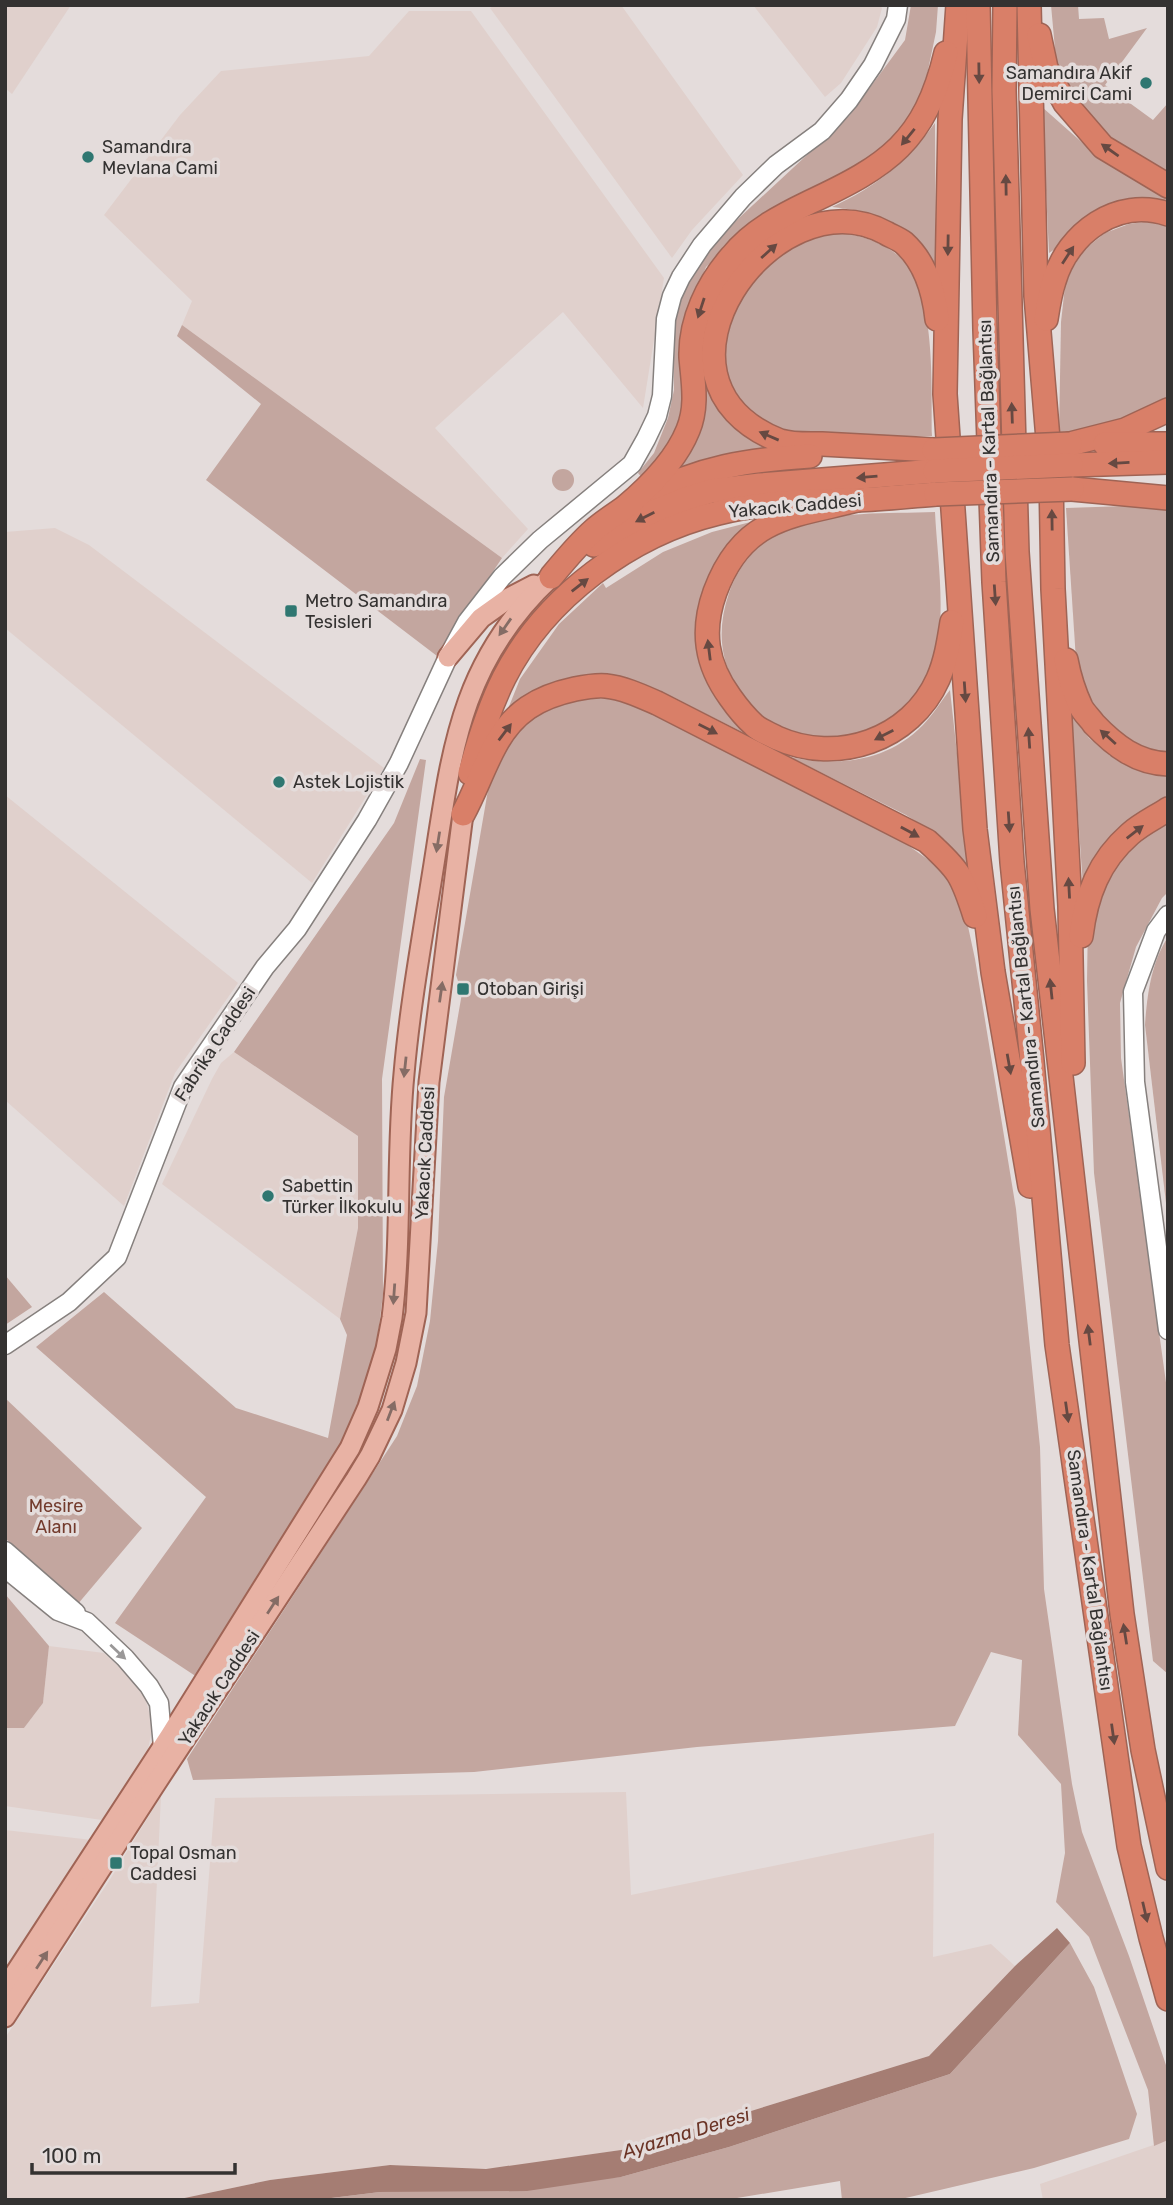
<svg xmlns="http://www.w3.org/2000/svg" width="1173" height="2205" font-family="Rubik,sans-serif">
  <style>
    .built { fill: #e0d0cc }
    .green { fill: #c3a69f }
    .water { fill: #a57d73 }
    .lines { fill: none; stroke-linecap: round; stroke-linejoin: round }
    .secondary-casing { stroke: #86807e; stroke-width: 21 }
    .primary-casing { stroke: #9f6455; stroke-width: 23 }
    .highway-casing { stroke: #9f6455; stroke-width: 26 }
    .secondary { stroke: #fff; stroke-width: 18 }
    .primary { stroke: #e8b2a4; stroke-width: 19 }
    .highway { stroke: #d97f68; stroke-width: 23 }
    .highway-bridge-casing { stroke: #9f6455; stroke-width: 26; stroke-linecap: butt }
    .highway-bridge { stroke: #d97f68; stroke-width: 23 }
    .oneway { fill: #664942 }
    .oneway2 { fill: #856c65 }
    .oneway3 { fill: #9a9898 }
    .poi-dot { fill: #2f7771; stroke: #e4dcdb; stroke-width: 2.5 }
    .labels { text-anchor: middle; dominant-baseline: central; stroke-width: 7; stroke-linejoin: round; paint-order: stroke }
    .poi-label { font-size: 18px; fill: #343231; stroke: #e4dcdb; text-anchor: start }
    .street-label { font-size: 18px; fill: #343231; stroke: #e4dcdb }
    .park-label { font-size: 18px; fill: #733b2d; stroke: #e4dcdb }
    .water-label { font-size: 19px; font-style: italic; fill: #6b3426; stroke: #e4dcdb }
  </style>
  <rect width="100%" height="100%" fill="#e4dcdb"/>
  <g class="built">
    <polygon points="5,5 71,5 12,94 5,88"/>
    <polygon points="495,5 621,5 743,175 692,230 672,258 490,8"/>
    <polygon points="753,5 879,5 882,8 877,27 841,83 825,97"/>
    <polygon points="409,11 471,11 664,278 643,408 563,312 435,428 528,529 502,558 182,325 192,301 104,215 180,115 221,71 369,56"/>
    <polygon points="55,528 89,545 384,768 312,883 5,628 5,532"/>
    <polygon points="5,795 238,983 175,1073 124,1206 5,1100"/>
    <polygon points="234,1052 358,1136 358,1228 340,1319 162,1184 212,1079 221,1063"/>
    <polygon points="49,1646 104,1653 142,1688 153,1725 147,1754 102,1820 5,1806 5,1728 24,1728 43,1703"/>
    <polygon points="626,1792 631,1895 934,1833 933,1957 991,1944 1015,1966 929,2056 628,2149 486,2170 390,2165 270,2180 175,2200 5,2200 5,2038 109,1881 161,1796 151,2007 199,2003 215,1798"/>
    <polygon points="5,1830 92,1840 5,1975"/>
    <polygon points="1168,2140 1168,2200 1043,2200 1040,2184"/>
  </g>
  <g class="green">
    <polygon points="911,5 938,5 936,32 924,89 903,134 865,165 757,218 706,267 681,332 685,393 683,423 643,479 638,473 654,453 668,418 674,390 673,332 683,289 700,257 739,218 849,116 905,40"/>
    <polygon points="1051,5 1078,5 1079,19 1104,18 1109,39 1147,28 1105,85 1153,120 1168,103 1168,178 1092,126 1057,71"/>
    <polygon points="1042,107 1103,161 1168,197 1168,203 1067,241 1049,253"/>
    <path d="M935,123L936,265C904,222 884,213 832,207C877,186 906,163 935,123Z"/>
    <polygon points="1150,221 1168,223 1168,399 1139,416 1092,431 1059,433 1061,322 1065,286 1072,269 1085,249 1105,233 1129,224"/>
    <path d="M834,232C857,234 882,241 900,257C937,290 931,388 932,436L829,437L790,434L748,411L727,378L724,342L729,323L740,300L756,278L780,256L804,241Z"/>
    <polygon points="182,325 502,558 437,656 206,480 261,404 177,336"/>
    <path d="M705,378L708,379C725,418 738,429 775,449L671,478L705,404Z"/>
    <circle cx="563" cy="480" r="11"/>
    <polygon points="1155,505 1168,507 1168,755 1145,752 1117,736 1093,711 1076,660 1066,508"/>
    <path d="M935,512C937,555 946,609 936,650C926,697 895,728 848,737C841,738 833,741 827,740C818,740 809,737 801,735C794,733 786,733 780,730C773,727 766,719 760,713C723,680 713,640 729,593C738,566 760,539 788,529C834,510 887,514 935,512Z"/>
    <polygon points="770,517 722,564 704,671 714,694 718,693 752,737 675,698 621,678 506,714 520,679 559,624 603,583 606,588 663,552 712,532"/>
    <path d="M950,690L970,871L945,840L906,815L790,757C838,767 887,762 923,725C933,715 941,701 950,690Z"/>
    <polygon points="572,697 625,700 881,826 944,871 966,917 975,959 1016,1209 1040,1447 1044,1589 1072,1784 1082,1832 1129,1956 1168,2071 1168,2140 1154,2146 1148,2090 1089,1937 1056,1902 1065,1853 1061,1784 1018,1735 1022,1660 991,1652 955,1726 697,1747 474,1772 193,1780 187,1759 397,1436 417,1386 430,1321 438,1241 444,1097 462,993 456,975 492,767 526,720"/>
    <polygon points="1071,715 1089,738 1110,756 1113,753 1168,772 1168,801 1083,886"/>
    <polygon points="420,759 426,760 382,1079 383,1294 374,1367 352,1427 197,1677 115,1623 206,1497 36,1347 104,1292 236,1408 328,1438 347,1335 340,1319 358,1228 358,1136 234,1052 394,823"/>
    <polygon points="1168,821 1168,892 1162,898 1136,947 1120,1003 1121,1058 1168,1397 1168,1674 1153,1661 1094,1173 1087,981 1088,918 1104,882 1127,849"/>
    <path d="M1168,937V1220L1145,1025C1147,995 1151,963 1168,937Z"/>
    <polygon points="5,1275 32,1307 5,1325"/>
    <polygon points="5,1398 142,1528 77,1605 5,1538"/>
    <polygon points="5,1594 49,1646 43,1703 24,1728 5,1728"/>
    <polygon points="1070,1943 1094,1987 1137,2114 1129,2139 1034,2168 897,2200 842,2200 840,2181 725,2200 315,2200 380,2192 621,2177 729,2147 950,2074"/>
  </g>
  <polygon class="water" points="1057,1928 1070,1943 950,2074 729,2147 621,2177 527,2191 380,2192 315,2200 175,2200 270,2180 390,2165 486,2169 628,2149 929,2056 1015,1966"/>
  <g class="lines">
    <defs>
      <g id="secondary">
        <polyline points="1168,915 1156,931 1133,992 1135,1082 1168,1330"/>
        <polyline points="5,1345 69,1302 117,1257 183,1087 265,967 297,929 367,820 399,763 448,657 467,622 502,577 540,540 632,464 646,439 657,416 662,396 666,319 672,296 681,277 702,245 743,197 776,165 822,131 849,100 873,65 896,19 898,5"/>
        <polyline points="5,1551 76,1613"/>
        <polyline points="5,1568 58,1611 87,1622 125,1658 149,1686 159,1703 163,1747"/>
      </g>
      <g id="primary">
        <polyline points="448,657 481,618 509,598 534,585"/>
        <path d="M5,1989L170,1736L350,1448L368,1407L386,1349L392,1318C402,1237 396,1155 404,1074C410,1004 423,934 434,864C452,749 461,661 551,577"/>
        <polyline points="5,2017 154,1786 356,1479 370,1456 392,1410 406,1363 416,1313 429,1082 463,814"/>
      </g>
      <g id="highway">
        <polyline points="958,5 950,119 945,394 975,829 993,972 1030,1186"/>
        <polyline points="978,5 985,330 994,582 1012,862 1032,1061 1057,1345 1129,1846 1151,1938 1168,1999"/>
        <polyline points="1005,5 1004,90 1017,552 1042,909 1122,1614 1143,1750 1168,1868"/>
        <polyline points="1029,5 1036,296 1051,475 1053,589 1070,906 1073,1063"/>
        <polyline points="1039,35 1046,68 1065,103 1103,147 1168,186"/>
        <path d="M1046,319C1048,306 1050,293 1054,281C1068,233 1117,197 1168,214"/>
        <polyline points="1070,444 1125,430 1168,410"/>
        <polyline points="1105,444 1168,444"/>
        <path d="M934,450C897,448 860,446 822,444C809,444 793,445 780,441C625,380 774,171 886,233C891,236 899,239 904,243C925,262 934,292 937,319"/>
        <polyline points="1071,465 1168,462"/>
        <polyline points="1072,489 1168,498"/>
        <path d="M644,497C700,467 748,460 810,456"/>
        <path d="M857,500C828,508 793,512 766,527C740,541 725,565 715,592C701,631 706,664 730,697C737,707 745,717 754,725C760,731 770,734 777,738C837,765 911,740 938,679C946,661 949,641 952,622"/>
        <polyline points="594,545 653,512 683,500 711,491 760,485 935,471"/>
        <path d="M551,577C565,560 578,544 594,530C603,522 614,515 624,508C648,488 676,460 688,430C698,406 693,382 691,357C690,320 708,283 732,256C752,231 781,216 810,202C887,166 925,142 946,53"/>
        <path d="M1066,660C1069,676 1074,692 1081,707C1084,713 1090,718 1094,724C1115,746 1137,763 1168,764"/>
        <path d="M470,773C479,740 489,708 504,678C545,597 631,534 718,513C763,502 809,501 856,500C882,499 909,496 936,494"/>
        <path d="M463,814C475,792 483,768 495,746C513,712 538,697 575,689C585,687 596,685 606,686C624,688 641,696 657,703L927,841C959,870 962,875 975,916"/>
        <path d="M1081,936C1086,895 1099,861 1130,834C1141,824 1156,817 1168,809"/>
      </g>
    </defs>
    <use href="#secondary" class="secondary-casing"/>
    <use href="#primary" class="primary-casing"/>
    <use href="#highway" class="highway-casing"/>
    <use href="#secondary" class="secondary"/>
    <use href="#primary" class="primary"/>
    <use href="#highway" class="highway"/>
    <defs>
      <g id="highway-bridge">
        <polyline points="934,450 1070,444"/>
        <polyline points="935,471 1071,465"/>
        <polyline points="936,494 1072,489"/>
      </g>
    </defs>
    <use href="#highway-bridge" class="highway-bridge-casing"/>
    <use href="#highway-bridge" class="highway-bridge"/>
  </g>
  <defs><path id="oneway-solid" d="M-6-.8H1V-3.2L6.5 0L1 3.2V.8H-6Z" transform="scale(1.75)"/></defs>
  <g class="oneway">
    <use href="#oneway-solid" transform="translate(979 73) rotate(89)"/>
    <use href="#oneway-solid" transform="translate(908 137) rotate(129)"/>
    <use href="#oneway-solid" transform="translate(1110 150) rotate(-145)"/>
    <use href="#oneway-solid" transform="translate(1006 185) rotate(-91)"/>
    <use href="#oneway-solid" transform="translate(948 245) rotate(91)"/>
    <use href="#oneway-solid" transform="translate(769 251) rotate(-42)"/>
    <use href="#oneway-solid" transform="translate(1068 255) rotate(-57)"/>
    <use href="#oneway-solid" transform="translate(701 308) rotate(108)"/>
    <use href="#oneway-solid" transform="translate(1012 413) rotate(-92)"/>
    <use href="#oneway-solid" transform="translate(769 436) rotate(-157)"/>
    <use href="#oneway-solid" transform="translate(1119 463) rotate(177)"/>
    <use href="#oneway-solid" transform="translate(867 477) rotate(175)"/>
    <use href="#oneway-solid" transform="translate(645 517) rotate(153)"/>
    <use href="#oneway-solid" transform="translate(1052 520) rotate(-91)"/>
    <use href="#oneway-solid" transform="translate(580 585) rotate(-38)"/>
    <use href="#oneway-solid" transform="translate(995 595) rotate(86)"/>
    <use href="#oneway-solid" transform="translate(709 650) rotate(-97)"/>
    <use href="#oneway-solid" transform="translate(965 692) rotate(86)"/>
    <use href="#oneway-solid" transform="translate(708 729) rotate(27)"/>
    <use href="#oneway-solid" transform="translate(505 732) rotate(-53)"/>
    <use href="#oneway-solid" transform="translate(884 735) rotate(153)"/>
    <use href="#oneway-solid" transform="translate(1108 737) rotate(-138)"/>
    <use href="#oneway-solid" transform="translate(1029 738) rotate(-94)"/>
    <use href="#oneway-solid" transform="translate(1009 822) rotate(86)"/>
    <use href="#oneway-solid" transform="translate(910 832) rotate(29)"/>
    <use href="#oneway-solid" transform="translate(1135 832) rotate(-38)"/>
    <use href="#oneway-solid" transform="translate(1069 888) rotate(-93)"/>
    <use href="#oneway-solid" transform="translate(1051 989) rotate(-96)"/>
    <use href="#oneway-solid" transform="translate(1009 1064) rotate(80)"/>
    <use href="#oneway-solid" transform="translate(1089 1335) rotate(-97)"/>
    <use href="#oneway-solid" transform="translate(1067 1412) rotate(82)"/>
    <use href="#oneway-solid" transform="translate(1125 1634) rotate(-99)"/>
    <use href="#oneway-solid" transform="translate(1113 1734) rotate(82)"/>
    <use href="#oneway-solid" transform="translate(1145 1912) rotate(77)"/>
  </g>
  <g class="oneway2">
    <use href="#oneway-solid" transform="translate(505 627) rotate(125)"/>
    <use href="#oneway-solid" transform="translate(438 842) rotate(99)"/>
    <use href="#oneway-solid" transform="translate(441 992) rotate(-82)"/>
    <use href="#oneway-solid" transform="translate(405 1067) rotate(96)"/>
    <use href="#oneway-solid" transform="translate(394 1294) rotate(94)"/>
    <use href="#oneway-solid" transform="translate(391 1411) rotate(-69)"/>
    <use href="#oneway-solid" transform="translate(273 1605) rotate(-57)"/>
    <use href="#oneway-solid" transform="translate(42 1960) rotate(-57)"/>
  </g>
  <use class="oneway3" href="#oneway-solid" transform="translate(118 1652) rotate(43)"/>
  <g class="poi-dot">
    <circle cx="1146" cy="83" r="7"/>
    <circle cx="88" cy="157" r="7"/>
    <rect x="284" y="604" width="14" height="14" rx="3.5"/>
    <circle cx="279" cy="782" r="7"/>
    <rect x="456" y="982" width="14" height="14" rx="3.5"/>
    <circle cx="268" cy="1196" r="7"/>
    <rect x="109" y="1856" width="14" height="14" rx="3.5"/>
  </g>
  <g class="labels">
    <g class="poi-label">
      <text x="1132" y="73" text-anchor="end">Samandıra Akif<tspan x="1132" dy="21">Demirci Cami</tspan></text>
      <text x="102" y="147">Samandıra<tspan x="102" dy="21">Mevlana Cami</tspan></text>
      <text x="305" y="601">Metro Samandıra<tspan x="305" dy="21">Tesisleri</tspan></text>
      <text x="293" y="782">Astek Lojistik</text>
      <text x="477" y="989">Otoban Girişi</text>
      <text x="282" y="1186">Sabettin<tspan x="282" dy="21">Türker İlkokulu</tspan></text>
      <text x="130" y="1853">Topal Osman<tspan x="130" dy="21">Caddesi</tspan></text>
    </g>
    <g class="street-label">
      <text transform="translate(989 441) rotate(-92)">Samandıra - Kartal Bağlantısı</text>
      <text transform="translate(795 506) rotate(-5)">Yakacık Caddesi</text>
      <text transform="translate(1026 1007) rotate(-96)">Samandıra - Kartal Bağlantısı</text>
      <text transform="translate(215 1044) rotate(-57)">Fabrika Caddesi</text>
      <text transform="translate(425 1153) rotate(-87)">Yakacık Caddesi</text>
      <text transform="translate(1090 1570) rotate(82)">Samandıra - Kartal Bağlantısı</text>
      <text transform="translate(219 1688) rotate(-57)">Yakacık Caddesi</text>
    </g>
    <g class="park-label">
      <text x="56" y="1506">Mesire<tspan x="56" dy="21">Alanı</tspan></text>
    </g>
    <g class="water-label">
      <text transform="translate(686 2133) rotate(-17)">Ayazma Deresi</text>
    </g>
  </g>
  <rect width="1173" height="2205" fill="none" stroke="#343231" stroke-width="14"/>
  <path d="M32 2163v10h203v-10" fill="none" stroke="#343231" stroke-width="3.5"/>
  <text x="42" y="2163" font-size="21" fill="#343231" stroke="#e4dcdb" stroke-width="5" paint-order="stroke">100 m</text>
</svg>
